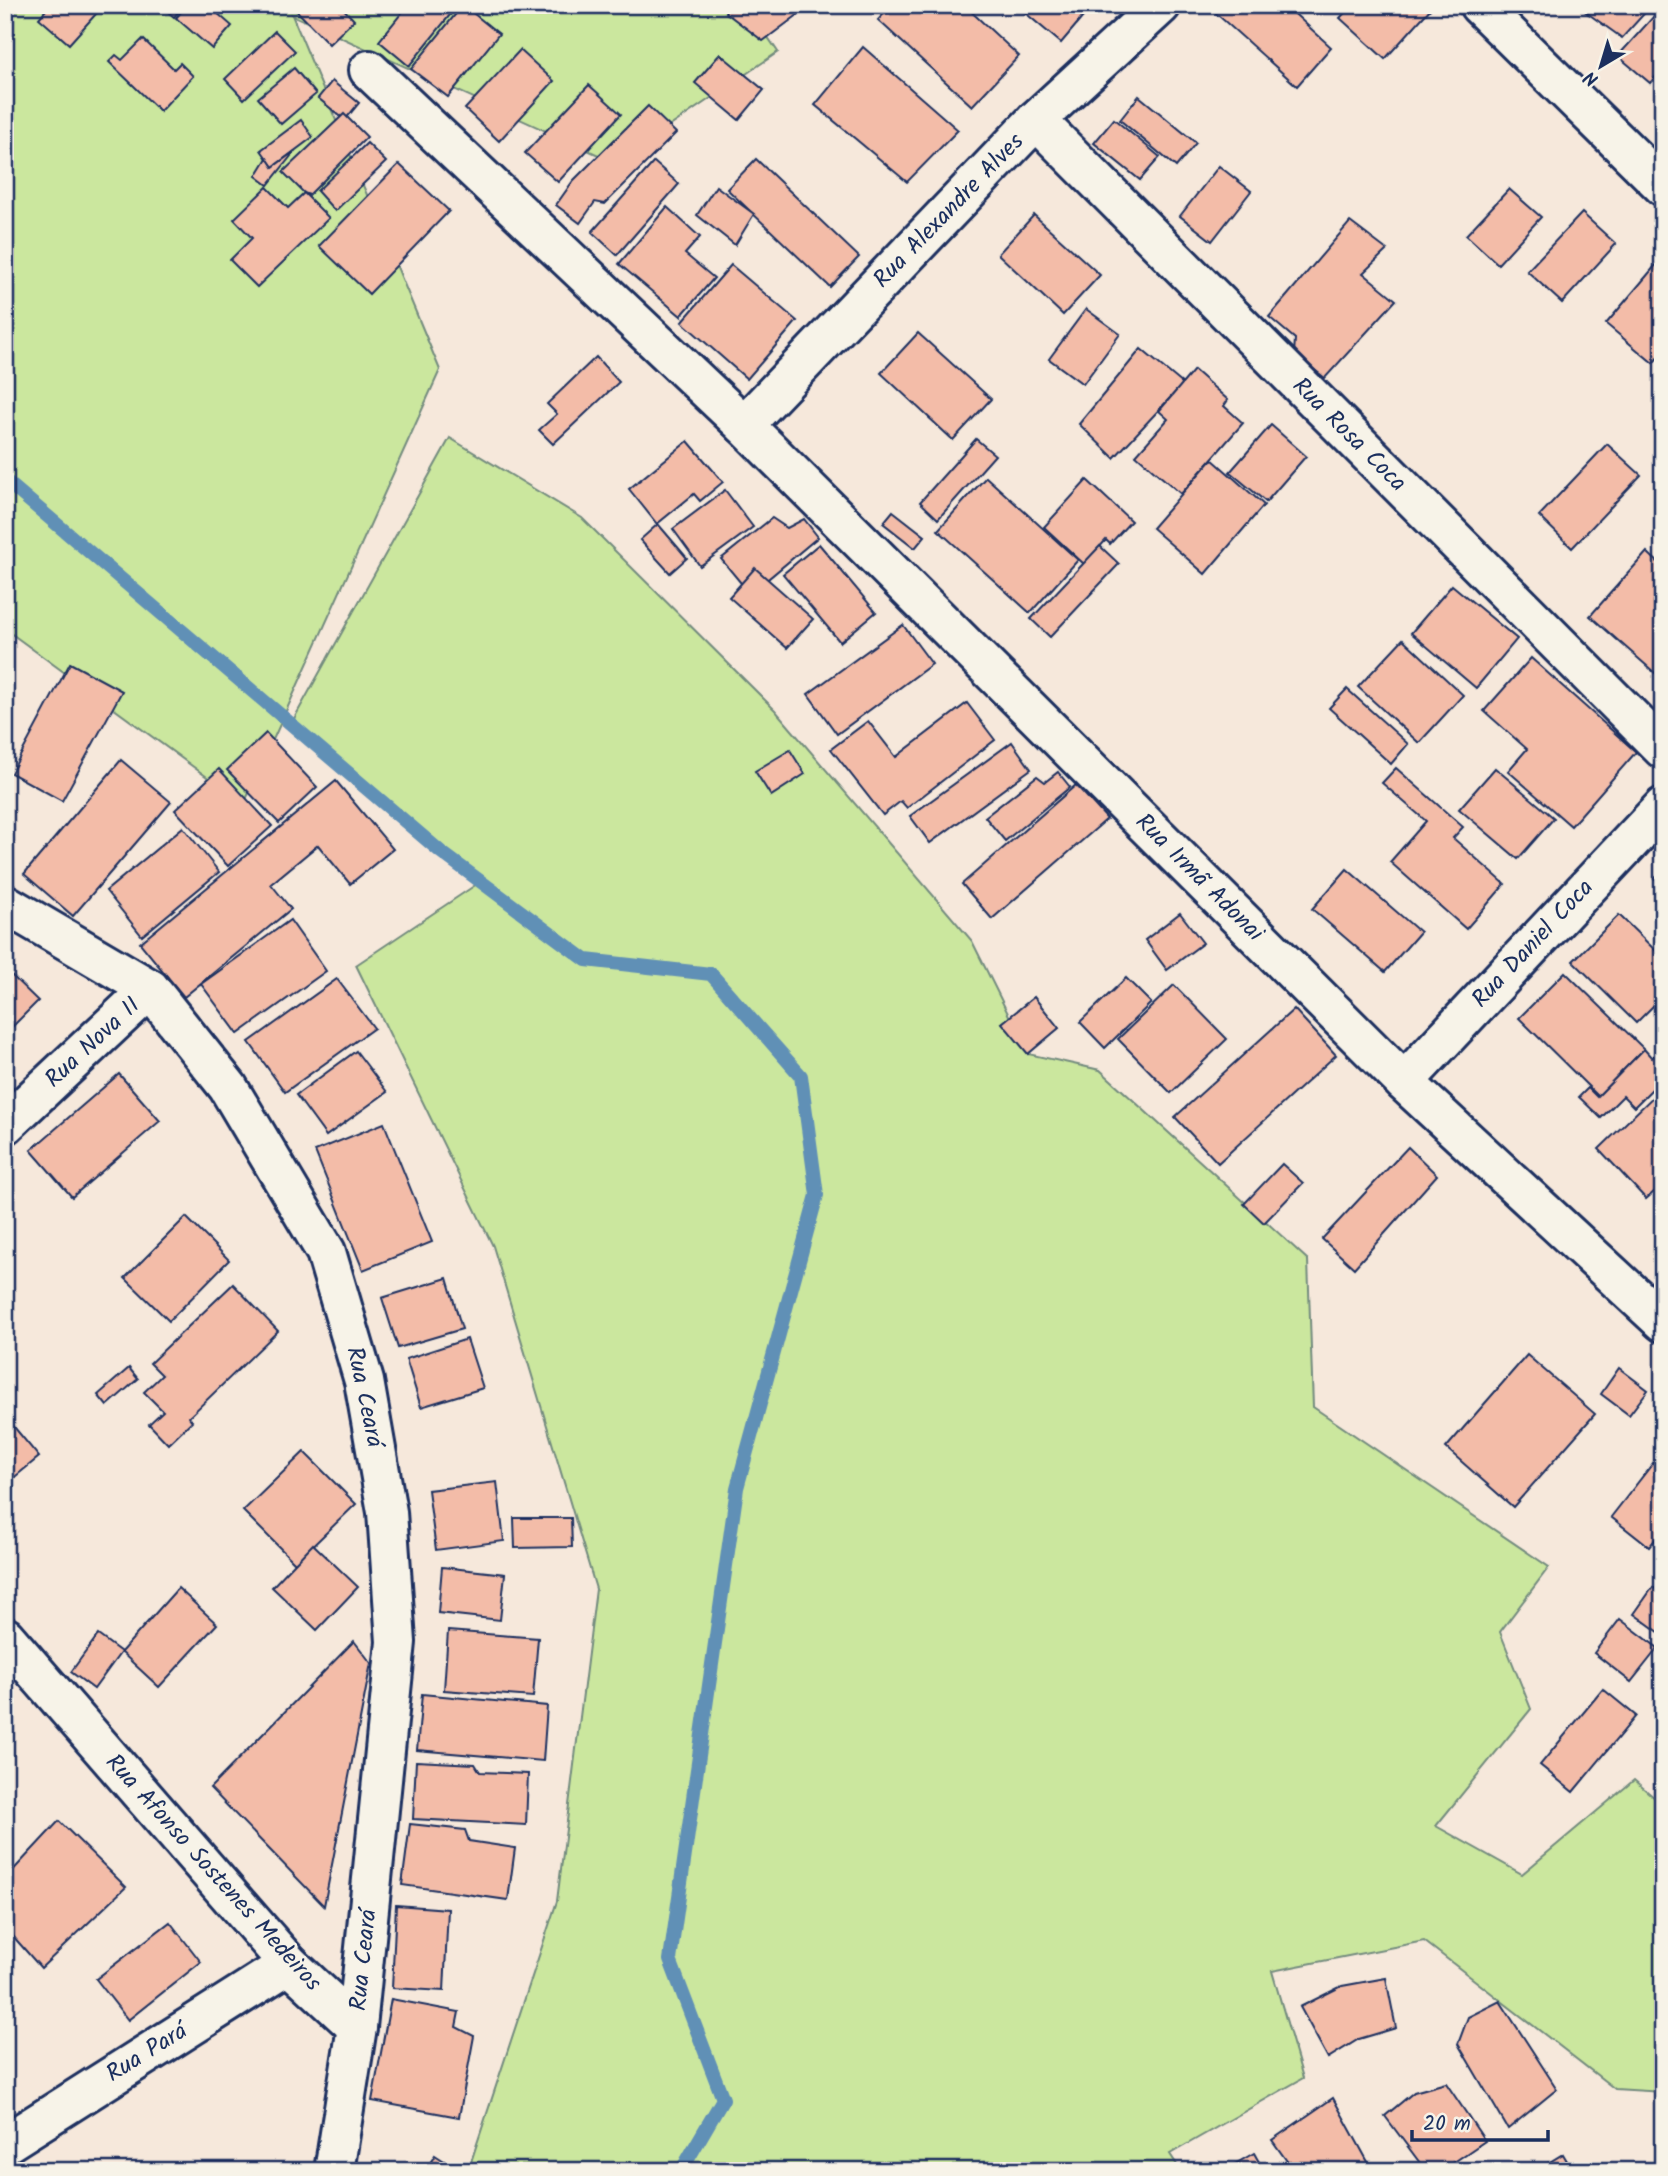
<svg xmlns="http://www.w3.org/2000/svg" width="1668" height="2176" font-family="Kalam,sans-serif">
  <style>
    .green { fill: #cbe79e; stroke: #738b7e; stroke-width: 2 }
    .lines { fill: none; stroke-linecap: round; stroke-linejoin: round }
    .stream { stroke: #6190b6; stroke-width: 14 }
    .building { fill: #f3bca8; stroke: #1b2f5e; stroke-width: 2 }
    .minor-casing { stroke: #1b2f5e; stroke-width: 44 }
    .minor { stroke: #f7f3e8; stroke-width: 38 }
    .labels { text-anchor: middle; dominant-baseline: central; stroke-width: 5; stroke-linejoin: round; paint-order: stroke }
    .street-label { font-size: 24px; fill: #1b2f5e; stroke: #f7f3e8 }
  </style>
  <rect width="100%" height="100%" fill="#f6e8db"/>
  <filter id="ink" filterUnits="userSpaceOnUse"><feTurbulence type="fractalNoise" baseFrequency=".0143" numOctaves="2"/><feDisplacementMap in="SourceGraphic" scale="14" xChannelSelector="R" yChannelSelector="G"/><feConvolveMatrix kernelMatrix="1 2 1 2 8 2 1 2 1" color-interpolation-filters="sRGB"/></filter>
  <g filter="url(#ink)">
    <g class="green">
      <polygon points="5,5 746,5 778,52 616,163 292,15 440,370 244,804 5,629"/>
      <polygon points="450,438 582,518 775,710 972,941 1028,1054 1100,1070 1308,1260 1313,1407 1549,1567 1500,1632 1531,1709 1436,1826 1522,1874 1634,1780 1663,1805 1663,2092 1615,2089 1424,1941 1272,1971 1303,2078 1170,2154 1181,2171 468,2171 557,1901 596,1589 493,1246 356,965 477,884 291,724"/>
    </g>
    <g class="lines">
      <polyline class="stream" points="5,480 441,852 586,960 711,974 801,1076 817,1195 737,1488 670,1960 723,2099 681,2171"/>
    </g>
    <g class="building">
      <polygon points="50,5 104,5 69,44 39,18"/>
      <polygon points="160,5 184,5 174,17"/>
      <polygon points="187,5 208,5 232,26 212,49 176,18"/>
      <polygon points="291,5 340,5 354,20 329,44"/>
      <polygon points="408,5 458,5 409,66 379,41"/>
      <polygon points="463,5 499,34 448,97 411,69"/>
      <polygon points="730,5 811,5 763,41 725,12"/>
      <polygon points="892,5 964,5 1019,56 972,106 878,20"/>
      <polygon points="1016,5 1081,5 1088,11 1061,43"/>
      <polygon points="1213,5 1285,5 1331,47 1297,86 1210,8"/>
      <polygon points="1352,5 1431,5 1432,7 1385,59 1340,18"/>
      <polygon points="1586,5 1652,5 1622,38 1583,10"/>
      <polygon points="1663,6 1663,78 1658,74 1650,83 1618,56"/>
      <polygon points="275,31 295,51 244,99 225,79"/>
      <polygon points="143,39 174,69 180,63 193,76 160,111 109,62 116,55 122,60"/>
      <polygon points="863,47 958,130 907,182 815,105"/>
      <polygon points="520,50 554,81 499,141 465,109"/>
      <polygon points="720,54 764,90 739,120 695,83"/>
      <polygon points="294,68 316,94 281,124 258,98"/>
      <polygon points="332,81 359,103 345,120 318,98"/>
      <polygon points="589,85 621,114 558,182 525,153"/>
      <polygon points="1139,96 1196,143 1176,167 1120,120"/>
      <polygon points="648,106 676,133 605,204 595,202 580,223 556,205 573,181"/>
      <polygon points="344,114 367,137 309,195 304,193 283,172"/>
      <polygon points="1114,119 1160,157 1140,180 1094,143"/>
      <polygon points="301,120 313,137 273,167 261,150"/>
      <polygon points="367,143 386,162 335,211 317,191"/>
      <polygon points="295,151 268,185 256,176 267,158 273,167"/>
      <polygon points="756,159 859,257 830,287 727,189"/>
      <polygon points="654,162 679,184 617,255 592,232"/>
      <polygon points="399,164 449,211 369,294 319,246"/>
      <polygon points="1219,166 1251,191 1212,241 1180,216"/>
      <polygon points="716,186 754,214 735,245 697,215"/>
      <polygon points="267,187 288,208 304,193 329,218 257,287 230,260 252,238 234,219"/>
      <polygon points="1509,189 1541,217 1498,264 1466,235"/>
      <polygon points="667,207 700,237 685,254 714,278 681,316 619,264"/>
      <polygon points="1582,213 1616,244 1562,303 1527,271"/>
      <polygon points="1034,215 1100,275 1063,315 998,254"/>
      <polygon points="1350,222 1387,250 1363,273 1396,300 1325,378 1294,354 1295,339 1269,317"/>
      <polygon points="1661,259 1663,352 1653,363 1606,324"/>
      <polygon points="731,265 797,321 747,379 682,322"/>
      <polygon points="1086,309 1120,334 1083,384 1049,359"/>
      <polygon points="918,333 991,399 953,440 881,373"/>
      <polygon points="1141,349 1183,384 1114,458 1079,424"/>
      <polygon points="596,357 619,382 553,444 539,430 557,414 547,404"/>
      <polygon points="1194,370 1228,400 1224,406 1243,423 1181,494 1136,455 1168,419 1159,411"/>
      <polygon points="1271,425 1306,456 1266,502 1230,472"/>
      <polygon points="976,439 995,455 938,519 920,502"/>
      <polygon points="688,441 723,482 700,501 694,494 657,524 629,489"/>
      <polygon points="1607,444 1641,475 1572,548 1539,516"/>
      <polygon points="1212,459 1264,505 1205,574 1152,528"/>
      <polygon points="986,477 1078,560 1030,613 938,530"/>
      <polygon points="1087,480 1131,521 1110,544 1106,540 1084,564 1044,527"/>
      <polygon points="725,490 753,527 700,566 673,529"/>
      <polygon points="893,511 925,536 915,548 883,523"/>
      <polygon points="772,518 787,528 804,519 818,537 750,594 721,559"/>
      <polygon points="658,524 687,558 670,573 640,540"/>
      <polygon points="819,544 876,612 840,642 783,574"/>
      <polygon points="1100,546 1119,564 1050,637 1031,619"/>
      <polygon points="1647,552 1663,567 1663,680 1590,616"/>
      <polygon points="755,568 813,619 787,648 729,597"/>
      <polygon points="1452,585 1517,639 1476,688 1411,633"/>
      <polygon points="903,625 932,664 837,734 808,694"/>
      <polygon points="1403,639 1463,695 1419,743 1358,687"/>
      <polygon points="1531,658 1636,752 1571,826 1508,771 1527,749 1484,711"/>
      <polygon points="70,663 122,691 62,801 11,773"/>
      <polygon points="1347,689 1408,744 1391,764 1329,708"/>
      <polygon points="967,703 995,740 907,808 901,801 883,815 831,749 868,721 896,757"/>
      <polygon points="266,733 317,787 279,823 227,770"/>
      <polygon points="1012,742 1031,769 930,843 910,816"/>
      <polygon points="790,750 805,774 771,796 755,771"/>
      <polygon points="121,760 171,802 73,916 24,874"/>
      <polygon points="1396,768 1463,827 1453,838 1505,884 1466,929 1390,862 1426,821 1382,783"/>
      <polygon points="1495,768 1554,818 1518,859 1459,809"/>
      <polygon points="219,769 272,826 228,866 175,810"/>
      <polygon points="1058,772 1070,787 1005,841 985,817 1037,776 1045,782"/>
      <polygon points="336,781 393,849 350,884 318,845 271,884 291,909 184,997 140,943"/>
      <polygon points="1076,785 1107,819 992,919 962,884"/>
      <polygon points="183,827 219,872 142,936 106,891"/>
      <polygon points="1347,869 1420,932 1385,972 1312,909"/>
      <polygon points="1663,871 1663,887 1654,879"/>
      <polygon points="1180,913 1203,943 1167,970 1145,940"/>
      <polygon points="1619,915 1663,958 1663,996 1636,1023 1573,961"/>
      <polygon points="290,920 326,971 238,1034 201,984"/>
      <polygon points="5,969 38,1001 5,1034"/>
      <polygon points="1565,972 1644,1049 1598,1096 1519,1018"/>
      <polygon points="1126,978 1151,1003 1105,1048 1080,1022"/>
      <polygon points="337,979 374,1028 285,1092 249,1042"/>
      <polygon points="1174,985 1227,1039 1171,1093 1118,1039"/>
      <polygon points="1034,997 1059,1028 1028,1054 1002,1023"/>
      <polygon points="1294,1009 1336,1055 1218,1163 1175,1117"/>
      <polygon points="1644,1049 1652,1058 1660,1050 1663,1053 1663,1078 1634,1107 1623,1096 1601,1118 1579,1097 1588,1088 1597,1097"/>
      <polygon points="356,1051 387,1092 326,1136 296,1095"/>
      <polygon points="119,1074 160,1121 72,1197 31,1150"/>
      <polygon points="1663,1087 1663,1184 1646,1199 1599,1149"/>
      <polygon points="384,1123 432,1242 363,1270 315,1151"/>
      <polygon points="1408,1147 1437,1175 1354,1268 1322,1239"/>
      <polygon points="1282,1164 1303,1183 1264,1223 1244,1204"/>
      <polygon points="186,1217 229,1260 169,1321 125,1278"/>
      <polygon points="447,1278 462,1329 398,1348 382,1298"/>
      <polygon points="233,1284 278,1331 189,1417 192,1421 168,1444 149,1424 163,1411 144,1392 162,1375 150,1363"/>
      <polygon points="467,1339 483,1388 421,1407 406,1359"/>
      <polygon points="1527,1355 1595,1414 1513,1507 1446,1448"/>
      <polygon points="129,1368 138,1379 107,1406 98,1395"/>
      <polygon points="1619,1368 1648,1390 1629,1415 1601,1394"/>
      <polygon points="5,1416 39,1457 5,1485"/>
      <polygon points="304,1452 356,1504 295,1563 243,1511"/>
      <polygon points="1657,1458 1663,1463 1663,1530 1649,1547 1611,1517"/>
      <polygon points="497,1482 504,1541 436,1550 428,1490"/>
      <polygon points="514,1518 571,1518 572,1547 515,1548"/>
      <polygon points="313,1544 358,1587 317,1630 272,1587"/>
      <polygon points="442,1567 505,1574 500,1620 438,1613"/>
      <polygon points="1653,1587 1663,1595 1663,1635 1634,1614"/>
      <polygon points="178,1588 217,1624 159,1687 121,1652"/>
      <polygon points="1620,1619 1658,1648 1631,1682 1594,1653"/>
      <polygon points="448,1631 538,1638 533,1697 444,1690"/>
      <polygon points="98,1635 121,1652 94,1689 71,1672"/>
      <polygon points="354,1641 371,1663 324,1906 210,1788"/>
      <polygon points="1603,1689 1636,1716 1573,1792 1540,1765"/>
      <polygon points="422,1694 547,1706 543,1761 417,1750"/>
      <polygon points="416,1761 475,1764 480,1772 528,1774 526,1825 413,1819"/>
      <polygon points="59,1821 126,1887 41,1968 5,1927 5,1879"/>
      <polygon points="410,1824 465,1830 469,1841 515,1848 508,1900 402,1885"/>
      <polygon points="396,1905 448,1909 444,1991 392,1988"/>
      <polygon points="170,1922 201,1962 128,2020 96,1979"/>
      <polygon points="1386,1978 1396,2028 1359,2039 1328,2058 1300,2007 1342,1986"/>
      <polygon points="391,1999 459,2012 456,2027 474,2036 459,2117 372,2101"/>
      <polygon points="1500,2001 1557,2089 1508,2129 1458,2044 1468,2017"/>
      <polygon points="1446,2083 1485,2141 1441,2171 1426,2171 1385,2116 1414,2092"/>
      <polygon points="1333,2098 1373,2171 1294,2171 1272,2140"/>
      <polygon points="1254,2153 1264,2171 1221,2171 1228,2168"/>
      <polygon points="1563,2154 1573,2171 1535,2171"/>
      <polygon points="435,2155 460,2171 425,2171"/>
    </g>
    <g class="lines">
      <defs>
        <g id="minor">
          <polyline points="1479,5 1663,186"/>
          <polyline points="369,70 744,425 1404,1082 1663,1322"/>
          <polyline points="1036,120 1663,749"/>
          <polyline points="744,425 1036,120 1161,5"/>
          <polyline points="5,904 150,989 228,1087 326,1252 364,1381 387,1512 396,1642 357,2027"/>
          <polyline points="1404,1082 1663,807"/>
          <polyline points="5,1125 150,989"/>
          <polyline points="5,1637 289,1964 357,2027 334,2171"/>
          <polyline points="5,2144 289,1964"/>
        </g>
      </defs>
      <use href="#minor" class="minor-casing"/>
      <use href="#minor" class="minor"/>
    </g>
  </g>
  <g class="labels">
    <g class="street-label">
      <text transform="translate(949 211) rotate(-46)">Rua Alexandre Alves</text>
      <text transform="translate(1349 435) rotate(45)">Rua Rosa Coca</text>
      <text transform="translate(1199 878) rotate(45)">Rua Irmã Adonai</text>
      <text transform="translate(1533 944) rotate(-47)">Rua Daniel Coca</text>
      <text transform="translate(93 1043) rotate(-43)">Rua Nova II</text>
      <text transform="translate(364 1397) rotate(78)">Rua Ceará</text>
      <text transform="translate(213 1873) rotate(48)">Rua Afonso Sostenes Medeiros</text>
      <text transform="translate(364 1960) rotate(-84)">Rua Ceará</text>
      <text transform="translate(147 2053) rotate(-32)">Rua Pará</text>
    </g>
  </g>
  <rect width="1668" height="2176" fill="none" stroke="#f7f3e8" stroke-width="28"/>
  <rect x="14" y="14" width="1640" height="2148" fill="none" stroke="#1b2f5e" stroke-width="2.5" filter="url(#ink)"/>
  <g transform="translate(1601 66) rotate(218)" stroke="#f7f3e8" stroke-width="5" paint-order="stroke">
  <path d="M0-5L12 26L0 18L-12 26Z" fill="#1b2f5e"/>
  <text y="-10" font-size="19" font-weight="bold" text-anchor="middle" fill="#1b2f5e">N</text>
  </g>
  <path d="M1412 2130v10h136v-10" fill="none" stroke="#1b2f5e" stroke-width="3.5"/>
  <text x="1423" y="2130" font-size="21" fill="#1b2f5e" stroke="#f7f3e8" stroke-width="5" paint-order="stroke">20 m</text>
</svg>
